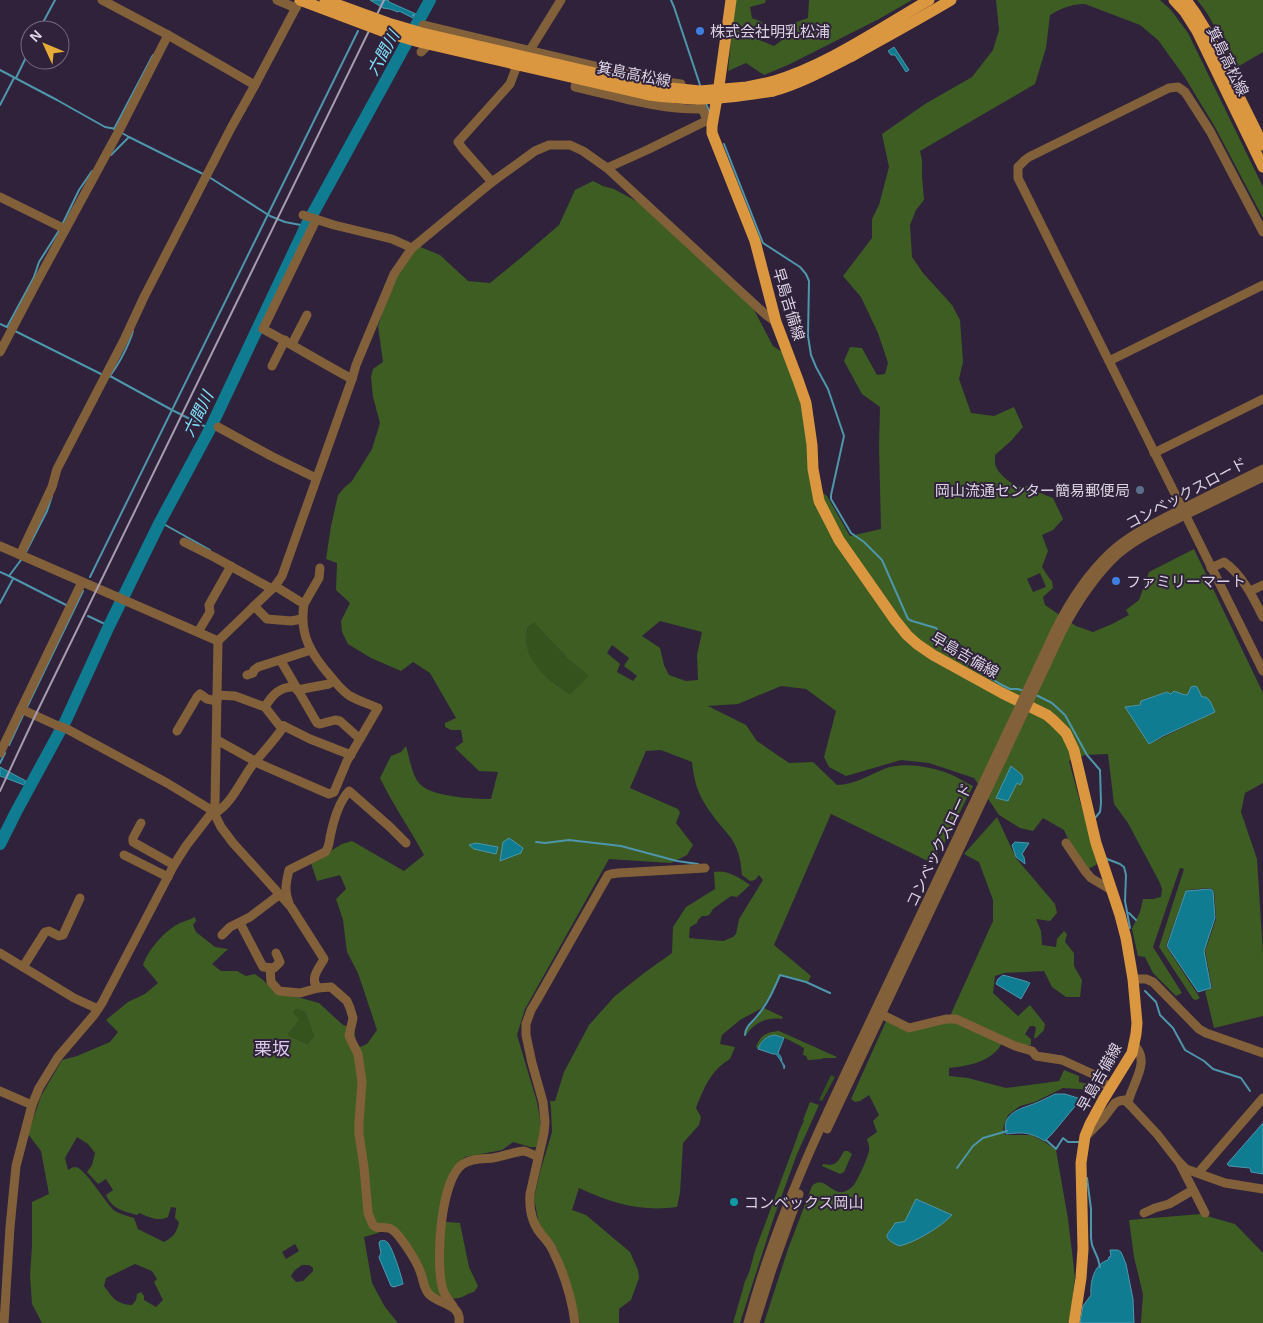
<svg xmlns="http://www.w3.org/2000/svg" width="1263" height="1323" font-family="Helvetica,'Noto Sans JP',sans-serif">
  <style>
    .green { fill: #35531c }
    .forest { fill: #3d5d23; fill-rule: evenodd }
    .water { fill: #107c92; stroke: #4d96ab }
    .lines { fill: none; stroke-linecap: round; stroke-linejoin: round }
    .stream { stroke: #4d96ab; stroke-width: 2 }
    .river { stroke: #107c92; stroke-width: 12 }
    .minor { stroke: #82613a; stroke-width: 9 }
    .major { stroke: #db9740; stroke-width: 11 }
    .rail { stroke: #a69caf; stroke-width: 2 }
    .minor-bridge { stroke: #82613a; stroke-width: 9 }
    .major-bridge { stroke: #db9740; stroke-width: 11 }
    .shop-dot { fill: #3f7fe0; stroke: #2f223a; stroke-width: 2 }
    .service-dot { fill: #5c6f8a; stroke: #2f223a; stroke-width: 2 }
    .culture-dot { fill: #0f9aa8; stroke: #2f223a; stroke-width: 2 }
    .labels { text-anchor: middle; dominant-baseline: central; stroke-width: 4; stroke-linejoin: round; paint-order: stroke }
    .poi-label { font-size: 15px; fill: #dcd4e4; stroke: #2f223a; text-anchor: start }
    .street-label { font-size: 15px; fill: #dcd4e4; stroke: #2f223a }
    .water-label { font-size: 16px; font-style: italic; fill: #81e3fc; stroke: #2f223a }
    .quarter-label { font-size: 18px; fill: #dbcaeb; stroke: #2f223a }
  </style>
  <rect width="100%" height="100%" fill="#2f223a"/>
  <g class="green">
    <path d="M534,623L569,660L590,676L570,694C546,678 520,661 528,627Z"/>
    <polygon points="296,1009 305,1012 314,1036 307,1044 288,1035 300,1019 293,1013"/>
    <polygon points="831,1075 835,1077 822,1101 819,1100"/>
  </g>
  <g class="forest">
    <polygon points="735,0 766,0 765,3 750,7 752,18 762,22 762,24 752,30 752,37 774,46 782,40 782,27 808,18 809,0 912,0 879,19 788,65 764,75 746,63 728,71"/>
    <path d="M996,0H1160L1171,10L1188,33L1263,187V218L1215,127L1184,76L1158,40L1140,25L1085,4C1071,4 1062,8 1050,15L1046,48L1035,84L920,151L922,160V176L924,200L916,210L910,225L912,257L923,273L952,305L960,320L963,362L959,379L971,413L994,416L1014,407L1023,427L1011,441L995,455C995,457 995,462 995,464C997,473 1014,488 1023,487C1026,487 1029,485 1031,484L1035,491L1053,498L1063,519L1053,530L1042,535L1048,551L1042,567L1049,578L1052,581L1053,588L1043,597L1045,605L1076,626L1093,632L1112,624L1129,615L1126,610L1139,600L1149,572L1194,549L1263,693V783L1245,793L1241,812L1257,859L1263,954V1016L1214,1028L1205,991L1212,988L1205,951L1216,919L1214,891L1210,888L1186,890L1166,946L1200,998L1196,1000L1193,999L1159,947L1184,869L1180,868L1153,947L1182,993L1176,996L1153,973L1145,957L1138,956L1132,929L1140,912L1143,899H1153L1161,897L1162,889L1160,883L1128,823L1114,804L1108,754L1085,755L1069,761L1094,853L1097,862L1096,865L1088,869L1074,852L1064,830L1043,818L1033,831L1020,828L999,815L974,778L929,763L901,760L846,776L829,767L824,757L836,711L806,689L781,686L738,704L708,706L746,725L757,741L789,763L813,762L837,785C854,785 869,775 884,769C902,761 935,767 952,775C959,778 966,783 973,786L944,844L942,843L932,863L831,814L774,945L811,976L808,982L780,974L772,992L762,1008L740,1020L722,1035L720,1044L735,1047L730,1059C710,1071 704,1088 696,1108L701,1117L699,1125L683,1143L680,1193L677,1207C642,1212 610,1203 579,1188L572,1210L586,1215L630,1252L638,1270L639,1278L631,1300L619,1309V1323H580L572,1292L558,1250L539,1225L534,1198L540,1172L552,1132L551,1108L550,1101H555L564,1072L589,1025L615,996L644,973L672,953L673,927L686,907L715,889L714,872C726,869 741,878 750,885L737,897L731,896L713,909L710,914L707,916H702L698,920L697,923L690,927L689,938L723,941L733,937L736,934L739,919L763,880L759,875L755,880L750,881L742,875C741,865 740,855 735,845C732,838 726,832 721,826C703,803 695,792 692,762L661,750L646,751L630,788L678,809L680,813L676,823L693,845L687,855L671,863L609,859L525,1009L517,1035L537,1102L540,1119V1133L536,1147H530L513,1142L502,1150L465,1157L452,1170L444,1190L443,1222H448L460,1223L469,1267L478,1286L474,1292C468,1293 464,1297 459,1298C449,1300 439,1296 431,1291L388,1225L378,1233L364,1237L372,1283L385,1307L398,1323H42L32,1304L30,1275L32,1246V1202L49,1194L41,1151L28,1134L41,1096L62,1060L77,1056L110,1042L118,1032L106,1020L128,1002L145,994L158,983L143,965C148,950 165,930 180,923C184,921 189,920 195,917L196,921L193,925L196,932L215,947L228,949L212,964L221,971H237L246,976L255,974L263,980L277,994L301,998L319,1003L343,1025L354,1028L356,1042L360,1047L367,1044L377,1030L358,973L347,952L343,920L336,899L346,889L340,875L317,881L311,863L342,844L352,841L404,871L424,855C410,829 393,805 380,778L391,756L401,752L406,746C409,756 412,775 419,783C430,797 474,799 491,799L498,772L479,771L455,748L463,742L461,730H451L445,727V723L456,718L430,673L413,662L401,671L371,658L348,644L342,632L341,621L350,603L336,590L337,563L326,559L331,526L338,495L344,488L352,481L372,449L380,423L373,397L371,377L373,369L383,362L378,326L385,305L397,277L418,246L440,255L468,281L490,283L523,256L559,225L575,190L593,181L603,186L614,189L638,202L752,306L773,346L784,353L802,406L812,485L827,496L850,536L881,529L879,446L880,407L862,394L844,361L850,347L862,348L877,375L885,374L888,363L878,333L861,297L843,276L872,238V219L879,205L889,167L882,134L925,104L972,77L993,50L999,30ZM1040,573L1046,587L1033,592L1027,579ZM660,621L702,632L697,655L698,680L686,681L669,675L664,665L660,648L642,636ZM534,623L569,660L589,676L570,694C546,678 520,660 528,627ZM612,645L629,658L624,666L637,676L633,681L617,672L620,664L607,653ZM1194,686L1197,687L1200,696L1215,712L1149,744L1125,707L1140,705L1141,701L1167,692C1174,695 1177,691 1185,695L1188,694L1191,687ZM296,1009L305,1012L314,1036L307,1044L288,1035L300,1019L293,1013ZM77,1137L88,1144L95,1153L92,1165L87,1172L98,1184L106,1179L113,1190L106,1195C112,1209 123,1211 137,1215L139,1213C149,1217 158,1222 168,1217L171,1207L176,1208L175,1218L179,1222C177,1233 173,1237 164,1242L138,1229L134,1218C128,1216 120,1214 115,1211C106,1204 84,1166 75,1167C72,1167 70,1169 68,1170L65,1158ZM295,1244L299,1251L286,1259L282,1252ZM135,1264L152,1271L157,1279L154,1282L163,1300L156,1307L144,1300V1296L141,1292L137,1294L136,1300L132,1305C116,1304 113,1298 104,1286L106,1278ZM302,1265H309L313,1268V1271L303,1281L296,1282L291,1276L295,1270Z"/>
    <path d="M1197,0H1263V52L1234,69C1223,46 1214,19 1197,0Z"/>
    <path d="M997,817L1016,858L1055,904L1057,913L1050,921L1036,919L1041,931L1042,945L1056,947L1057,939L1064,931L1067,934L1065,942L1074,953V966L1082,980L1080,997H1066L1052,987L1044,971L1004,973L995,976L993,993L1018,1016L1030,1005L1045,1024L1044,1030L1036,1038H1034L1036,1028L1034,1026H1030L1025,1034L1031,1039V1045H1023L1005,1037C1003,1040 1001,1045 999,1048C987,1063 966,1066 949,1068V1076L968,1078L1006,1088L1059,1081L1064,1070L1079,1076V1082L1094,1085L1096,1089L1094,1090L1063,1088L1035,1102L1020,1106L1008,1115L1003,1128L1005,1135H1031L1045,1142L1056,1150L1068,1219L1075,1277L1070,1321L1067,1323H764L788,1249L812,1186C823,1174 831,1194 843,1192C847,1191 850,1189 853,1186C857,1182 868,1157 869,1151C870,1147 868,1143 867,1139L877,1132L873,1121L879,1115L869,1095L860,1101L855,1102L851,1099L887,1019L906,1029L950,1016L993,921V900L979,862L964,854Z"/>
    <path d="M764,1008L783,1017L782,1019C767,1017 755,1022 746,1035V1030L757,1018Z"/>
    <path d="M779,1031L837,1057L836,1058H824L822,1059L808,1060L806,1056L803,1055L804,1048C789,1040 767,1024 758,1049L756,1047C760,1035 767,1032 779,1031Z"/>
    <path d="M810,1102L819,1105L797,1154L774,1217L740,1323H733L745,1281C751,1271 752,1259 756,1248C768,1217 779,1185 791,1154C796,1142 798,1132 804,1121L803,1120Z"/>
    <path d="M844,1151H848L852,1154L844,1172L840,1174L822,1166L823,1164C837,1167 838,1161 844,1151Z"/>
    <polygon points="1200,1214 1235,1224 1263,1253 1263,1323 1141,1323 1143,1294 1134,1257 1129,1220"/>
  </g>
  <g class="water">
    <polygon points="370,0 388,0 389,2 416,14 413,18 399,11 398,12 390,9 383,8"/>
    <polygon points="894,47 909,70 906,72 895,55 891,55 888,51"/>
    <polygon points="1194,686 1197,687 1202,697 1206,697 1210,701 1215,712 1163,736 1149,744 1125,707 1140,705 1141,701 1167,692 1171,694 1174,691 1185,695 1188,694 1191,687"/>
    <polygon points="1011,766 1022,775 1023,779 1020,785 1017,783 1008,801 996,798"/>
    <polygon points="0,767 26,781 24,785 0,776"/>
    <polygon points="509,838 523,848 521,853 500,861 503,842"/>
    <polygon points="1015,842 1029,843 1022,854 1024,857 1025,864 1016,857 1012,845"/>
    <polygon points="476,843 498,847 496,854 474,849 469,845"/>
    <polygon points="1210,889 1213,891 1215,918 1204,951 1211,988 1198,992 1167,946 1186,891"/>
    <polygon points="1003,975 1025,981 1030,983 1021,999 996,984 998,979"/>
    <path d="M775,1035L784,1038L778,1053L781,1057L782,1062L785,1066L784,1069C784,1065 779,1058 776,1054H773L758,1049C761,1041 766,1036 775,1035Z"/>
    <path d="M1055,1094H1065L1081,1099L1052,1134L1045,1141C1029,1132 1024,1132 1006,1134C1001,1112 1021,1109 1036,1103C1043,1100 1049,1097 1055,1094Z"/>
    <polygon points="1263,1123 1263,1174 1251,1172 1250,1168 1229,1166 1227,1164"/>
    <path d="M916,1199L952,1215C941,1227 914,1243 899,1246C878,1236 890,1234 895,1223L902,1222L905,1221Z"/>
    <path d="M380,1241C384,1240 385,1240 388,1243C392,1247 402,1277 403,1284L394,1287L391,1286L380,1260L379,1257L381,1253L379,1243Z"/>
    <path d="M1110,1250H1118L1121,1252L1126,1264L1133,1299L1134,1323H1080L1083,1306L1091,1295C1090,1282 1094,1264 1108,1260L1109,1257L1111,1256L1110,1251Z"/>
  </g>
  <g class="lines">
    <g class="stream">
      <polyline points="671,0 674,7 701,88"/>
      <polyline points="413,15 420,18"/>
      <polyline points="39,30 55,0"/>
      <polyline points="0,70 57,100 105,127 116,129"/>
      <polyline points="16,78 30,49"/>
      <polyline points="706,104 709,111"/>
      <polyline points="0,105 14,78"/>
      <polyline points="114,129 153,55"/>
      <polyline points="122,133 129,137 205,175"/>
      <polyline points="724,144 763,243 800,267 806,274 809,281 808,336 811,355 816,367 828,389 844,436 831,495 831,499 851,533 864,542 882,560 908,619 912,621 936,628 959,658 1000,684 1010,689 1018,689 1024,691"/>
      <polyline points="111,155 129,137"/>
      <polyline points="209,177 270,216 285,222 306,226"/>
      <polyline points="62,225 79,190 92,171"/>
      <polyline points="0,324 9,328"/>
      <polyline points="7,327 34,277 39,262 60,229"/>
      <polyline points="15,331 103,375"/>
      <polyline points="110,376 172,410 210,429"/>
      <path d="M109,377C118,366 129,345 133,331"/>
      <polyline points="160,522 210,550"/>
      <polyline points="26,552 47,511 52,496"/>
      <polyline points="21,560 9,576 68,606"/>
      <polyline points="0,572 9,576"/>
      <polyline points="90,577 358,31"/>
      <polyline points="0,603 13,579"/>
      <polyline points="88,616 109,626"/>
      <polyline points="1036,695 1052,703 1065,715 1087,755 1100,770 1101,803 1100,812 1095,818 1095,819"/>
      <polyline points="26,709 83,591"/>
      <polyline points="9,745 24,713"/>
      <polyline points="0,763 5,753"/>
      <polyline points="25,783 30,785"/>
      <polyline points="536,842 545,843 569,840 621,846 677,861 698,864"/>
      <polyline points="1106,858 1107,859 1120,864 1124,867 1126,875 1125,901 1130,928"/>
      <polyline points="1129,913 1136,920"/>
      <polyline points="1145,991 1156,1002 1160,1015 1173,1028 1185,1050 1204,1061 1213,1069 1241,1078 1250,1091"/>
      <path d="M745,1035C745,1026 753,1022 758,1015C768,1003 774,989 780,975L806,982L830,993"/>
      <polyline points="1046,1140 1056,1149 1063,1138 1068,1142 1079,1142"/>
      <polyline points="957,1168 973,1146 983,1138 1007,1131"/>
      <polyline points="1087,1178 1091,1209 1091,1238 1092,1245 1098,1259 1100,1267"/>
    </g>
    <polyline class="river" points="0,844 16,812 66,720 109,626 160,522 210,429 306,226 430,0"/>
    <g class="minor">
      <polyline points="102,0 168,35 255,85"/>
      <polyline points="277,0 296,8"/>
      <polyline points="423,25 653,80 681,84"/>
      <polyline points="421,52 432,41"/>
      <path d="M579,73L575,87C617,96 659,110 702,109"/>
      <polyline points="697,95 707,120"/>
      <polyline points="607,168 647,150 710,119"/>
      <polyline points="492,182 463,149 458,142 510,84 518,63 530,50 561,0"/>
      <polyline points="0,197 65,229"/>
      <polyline points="303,215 334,225 392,239 412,248"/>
      <path d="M316,220L263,329C293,345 322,363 352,379"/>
      <polyline points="1263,232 1210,131 1185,92 1178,87 1169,88 1029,157 1025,160 1018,167 1018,178 1263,671"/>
      <polyline points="292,344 307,315"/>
      <polyline points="0,352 39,278 121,127 168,35"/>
      <polyline points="1109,361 1263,285"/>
      <polyline points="272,366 285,340"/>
      <polyline points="218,427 271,456 316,478"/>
      <polyline points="1154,453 1263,399"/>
      <polyline points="184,542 214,557 272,589"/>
      <polyline points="0,546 218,641"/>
      <polyline points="20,555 52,487 57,469 125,338 144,297 231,128 255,85 300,0"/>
      <path d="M1211,568L1224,562C1242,574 1254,599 1263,617"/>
      <polyline points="1250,591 1263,585"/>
      <polyline points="304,604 319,578 320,568"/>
      <polyline points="254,606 267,619 291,621 302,619"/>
      <path d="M1056,629C1070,601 1086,576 1109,554C1128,536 1151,525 1174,513C1203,498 1233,484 1263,469"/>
      <path d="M1062,631C1077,603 1094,576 1118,554C1138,537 1163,526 1187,514C1213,502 1238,489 1263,477"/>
      <polyline points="198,632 210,612 209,605 231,566"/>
      <polyline points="281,661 317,723 320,724 335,720 340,721 360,739"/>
      <polyline points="247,675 253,673 254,670 258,667 311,650"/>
      <polyline points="297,690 329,684 334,681"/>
      <polyline points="217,695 235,696 265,707"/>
      <path d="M21,709L56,725L67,729L167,783L213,811L221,827L233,843L291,907L324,959C319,968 309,979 318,988L331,987L347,1001L350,1008L353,1018L349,1036L358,1054L362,1082L359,1122V1134L364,1167L368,1213L373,1225L376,1227C381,1228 387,1227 391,1229C399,1233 417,1262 420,1271C423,1278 423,1286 428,1293C438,1305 462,1303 459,1323"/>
      <path d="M284,726L279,725L265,707C272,695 280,686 295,687"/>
      <polyline points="177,731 197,697 200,694 207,699 217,701"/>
      <path d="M217,740L260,764L329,794L334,792L347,761L378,708C369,704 359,701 350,696C343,692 336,683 331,677C311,654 299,635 304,604L275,586"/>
      <polyline points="0,753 82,582"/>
      <path d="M214,814C232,803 239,784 251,767C262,753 274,741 284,726L310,739L351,755"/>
      <polyline points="141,823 133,838 133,842 174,865"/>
      <polyline points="1066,843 1085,871 1091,878 1111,890"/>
      <polyline points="124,855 168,877"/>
      <path d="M289,903C284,890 286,883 289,870L325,852C330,847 329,840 331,833C334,819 339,802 349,791L390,827L406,843"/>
      <polyline points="240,923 263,967 274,968 280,962 276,953"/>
      <polyline points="222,935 230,927 250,917 279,895"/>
      <polyline points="0,953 74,998 98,1009"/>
      <polyline points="23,967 45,932 49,931 59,936 63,935 80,898"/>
      <polyline points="270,968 271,982 279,991 300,993 318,988"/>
      <polyline points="1133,979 1146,979 1153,982 1199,1029 1206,1033 1263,1053"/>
      <polyline points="881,1014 909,1028 946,1019 956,1019 1015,1046 1032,1051 1036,1056 1062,1060 1097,1076 1110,1089"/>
      <path d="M1134,1045C1152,1061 1131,1085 1128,1103L1157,1134L1178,1161L1186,1169L1225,1183L1263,1189"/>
      <polyline points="0,1091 32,1105"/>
      <polyline points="827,1129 1003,757"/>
      <polyline points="1087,1135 1103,1119 1115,1103 1119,1101 1125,1100 1128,1103"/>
      <polyline points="1180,1164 1205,1213"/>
      <polyline points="1199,1172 1263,1098"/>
      <polyline points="1144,1213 1155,1208 1169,1204 1193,1190"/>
      <path d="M453,1306C449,1301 445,1296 443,1290C435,1265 440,1179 463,1164C472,1158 484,1159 493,1158C501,1157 517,1151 524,1151C528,1152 534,1155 538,1157"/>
      <polyline points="4,1323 10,1227 16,1166 32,1105 39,1088 58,1057 94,1015 102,1003 174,865 186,846 213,811 215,803 218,641 275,586 282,576 352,379 356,365 394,274 412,248 492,182 535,151 549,145 570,145 583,151 607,168 765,314 776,322"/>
      <path d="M575,1323C572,1299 564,1274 554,1253C551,1245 546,1240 541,1234C531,1222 529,1209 530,1194L544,1133L545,1122L543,1102L532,1063L526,1035V1024L531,1010L537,1000L608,875L611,874L618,873L705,868"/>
      <path d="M748,1323C777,1214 827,1112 875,1011C916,925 956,840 997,754"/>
      <polyline points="755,1323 772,1269 799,1194"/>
    </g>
    <g class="major">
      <polyline points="731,0 719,86 712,126 712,133 755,241 776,322 798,380 806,403 812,445 813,469 819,501 839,540 895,620 907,635 917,644 933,655 1002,693 1047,715 1054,721 1066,733 1074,750 1096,843 1120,915 1126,938 1133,979 1137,1023 1136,1034 1132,1053 1103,1100 1090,1124 1085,1136 1081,1163 1083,1249 1081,1278 1074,1323"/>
      <polyline points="1174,0 1185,12 1197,31 1263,167"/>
      <polyline points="1186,0 1196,14 1207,32 1263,145"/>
      <path d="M771,82C826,66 879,29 929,0"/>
      <path d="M773,91C802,83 828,68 854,55C886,37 919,19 951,0"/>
    </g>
    <polyline class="rail" points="0,791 35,716 384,0"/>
    <g class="minor-bridge">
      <polyline points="997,754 1056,629"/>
      <polyline points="1003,757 1062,631"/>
    </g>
    <g class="major-bridge">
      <path d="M300,0L385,32L419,42L649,95C666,97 682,99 700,99C724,99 749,95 773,91"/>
      <polyline points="325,0 388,23 422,33 651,86 700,91 747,87 771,82"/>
    </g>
  </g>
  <g class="shop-dot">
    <circle cx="700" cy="31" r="5"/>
    <circle cx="1116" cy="581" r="5"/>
  </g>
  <circle class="service-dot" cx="1140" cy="490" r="5"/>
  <circle class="culture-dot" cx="734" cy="1202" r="5"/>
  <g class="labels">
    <g class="poi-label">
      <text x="710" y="31">株式会社明乳松浦</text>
      <text x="1130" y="490" text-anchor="end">岡山流通センター簡易郵便局</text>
      <text x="1126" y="581">ファミリーマート</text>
      <text x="744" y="1202">コンベックス岡山</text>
    </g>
    <g class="street-label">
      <text transform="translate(1228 61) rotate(64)">箕島高松線</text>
      <text transform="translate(634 74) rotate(11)">箕島高松線</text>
      <text transform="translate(789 304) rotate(73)">早島吉備線</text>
      <text transform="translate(1186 493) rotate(-28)">コンベックスロード</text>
      <text transform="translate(965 655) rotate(30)">早島吉備線</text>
      <text transform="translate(939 845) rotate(-65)">コンベックスロード</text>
      <text transform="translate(1099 1077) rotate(-61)">早島吉備線</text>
    </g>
    <g class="water-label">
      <text transform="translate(383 53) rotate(-61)">六間川</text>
      <text transform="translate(198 414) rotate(-64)">六間川</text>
    </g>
    <g class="quarter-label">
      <text x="272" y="1049">栗坂</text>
    </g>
  </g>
  <g transform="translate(45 45) rotate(314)"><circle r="24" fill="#2f223a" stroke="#74697e"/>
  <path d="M0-4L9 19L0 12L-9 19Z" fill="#e7ac36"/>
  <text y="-8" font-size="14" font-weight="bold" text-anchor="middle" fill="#dcd4e4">N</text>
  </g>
</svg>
